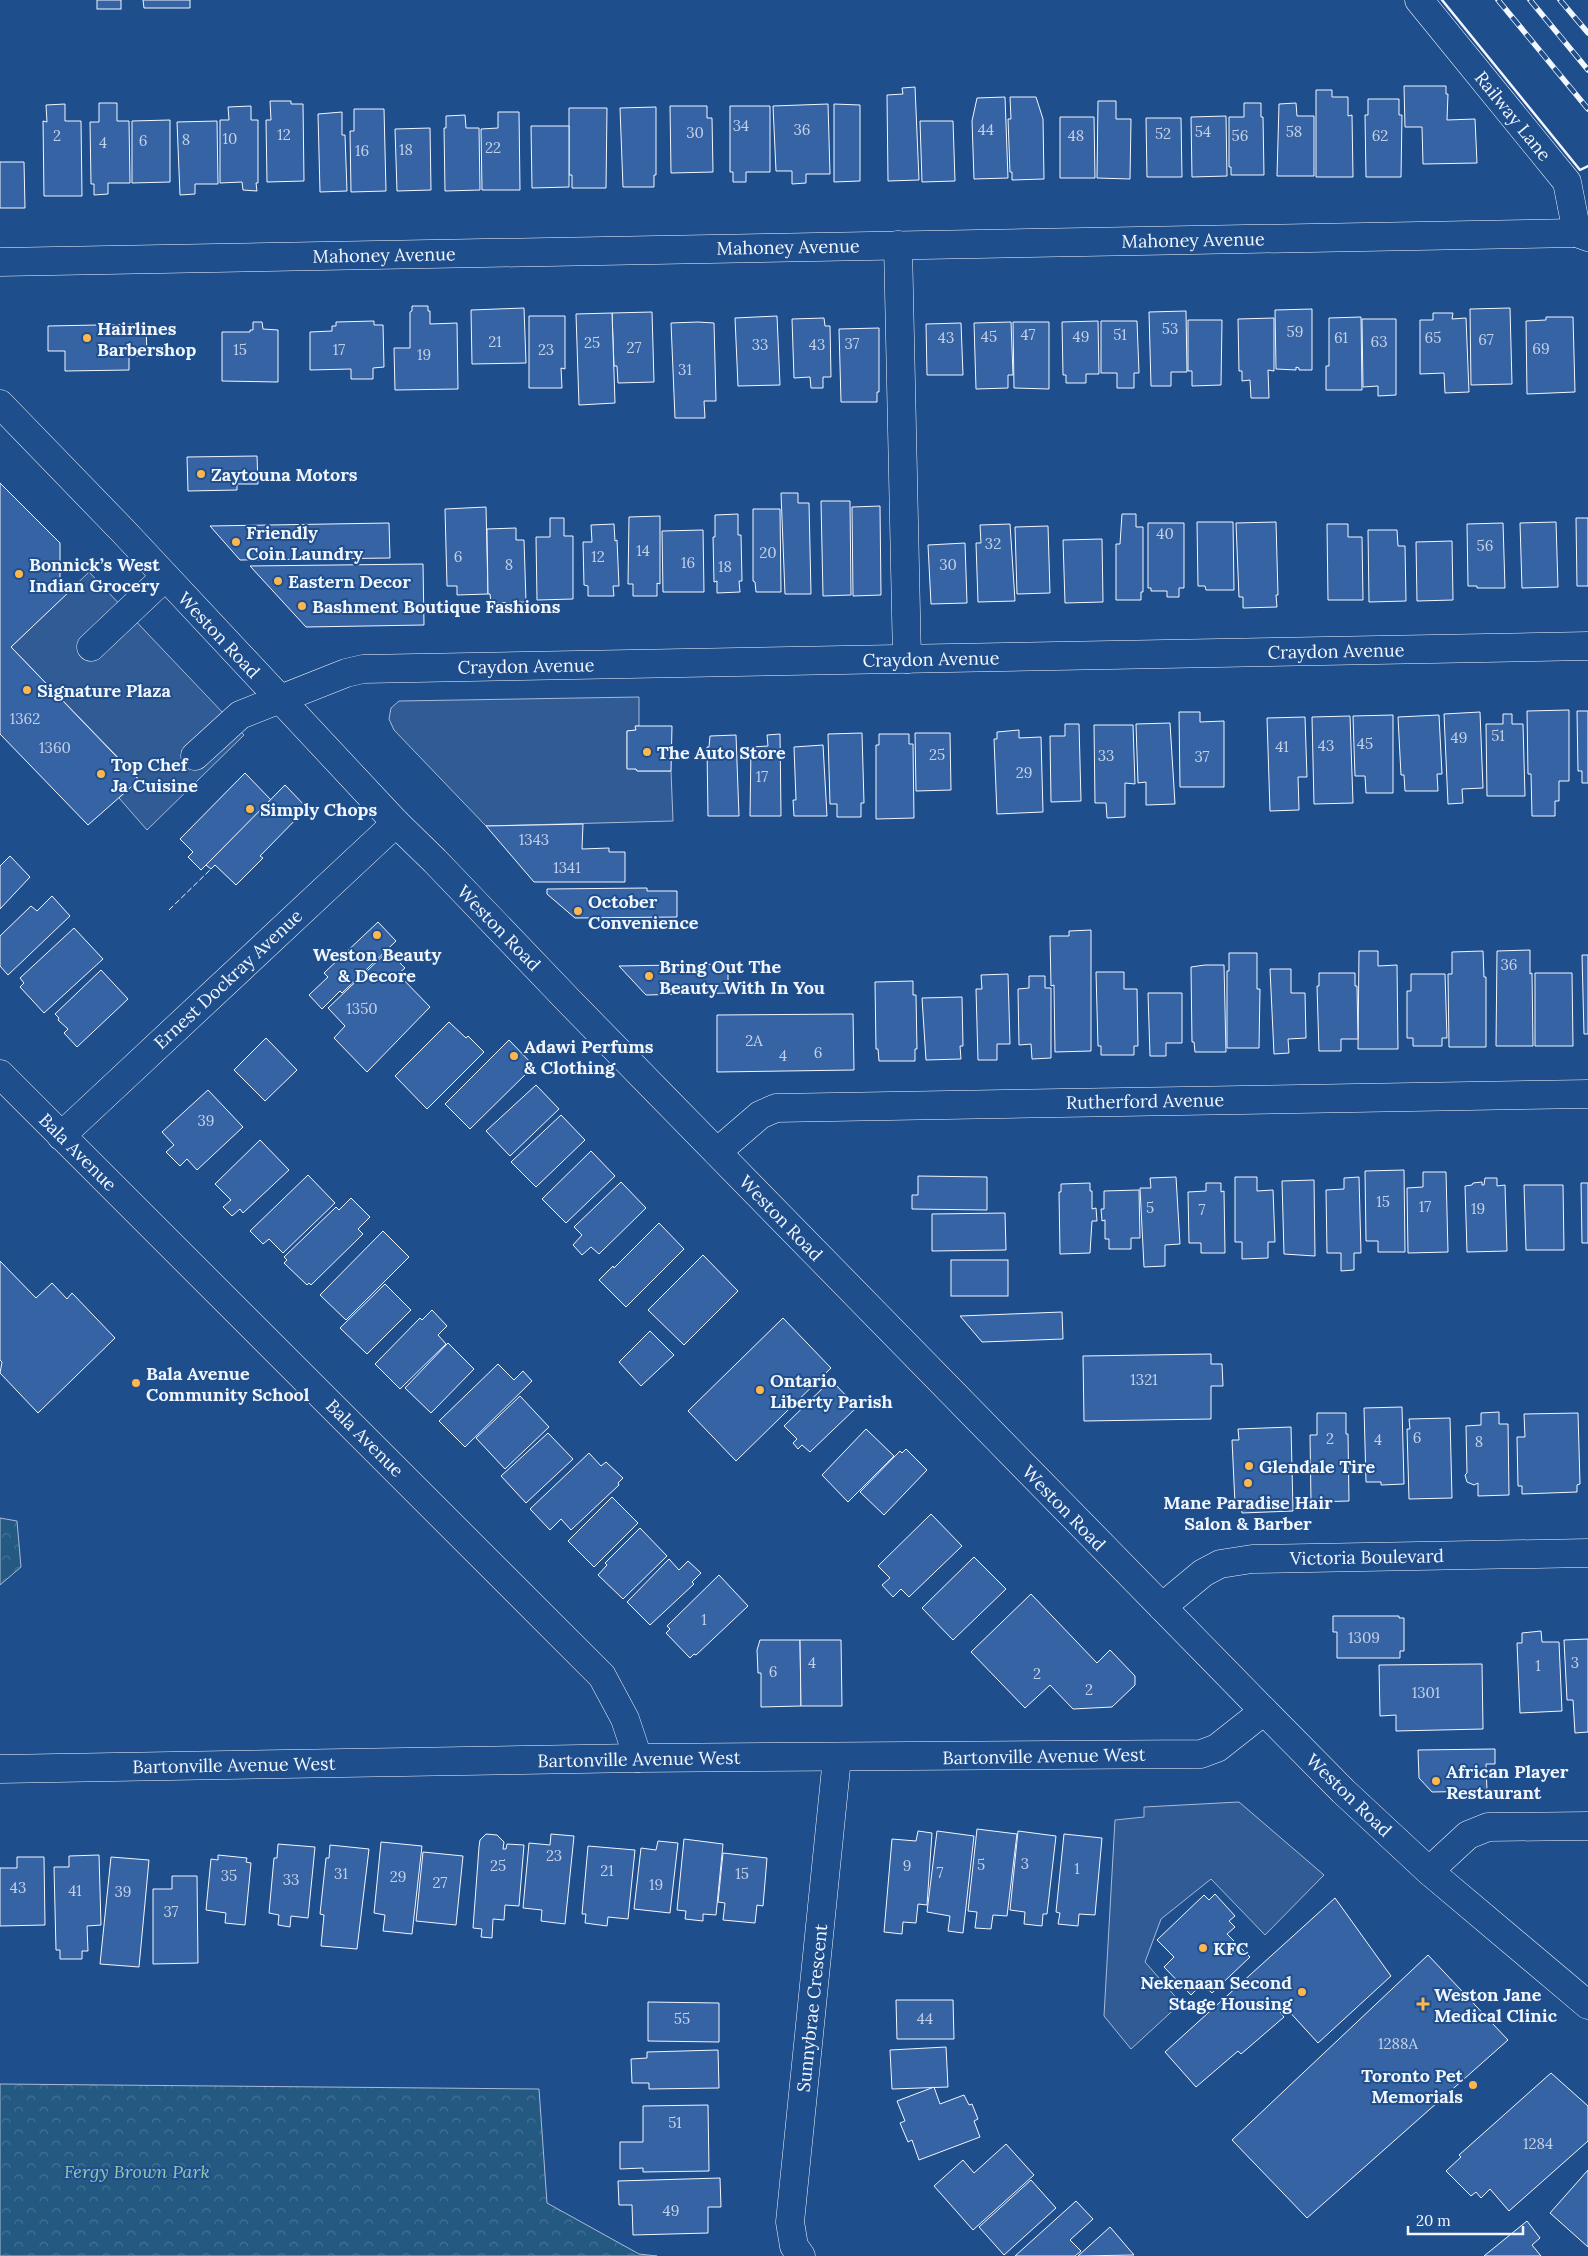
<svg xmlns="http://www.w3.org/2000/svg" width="1588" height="2256" font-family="Lora,serif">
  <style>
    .park { fill: url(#park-crowns); stroke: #a8bbd7 }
    .parking { fill: #305b95; stroke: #a8bbd7 }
    .building { fill: #3563a3; stroke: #f2f6ff }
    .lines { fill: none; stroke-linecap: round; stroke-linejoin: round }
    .minor-casing { stroke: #f2f6ff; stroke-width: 29 }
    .major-casing { stroke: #f2f6ff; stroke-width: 29 }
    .minor { stroke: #1f4e8c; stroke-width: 28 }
    .major { stroke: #1f4e8c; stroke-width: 28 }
    .rail-casing { stroke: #f2f6ff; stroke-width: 5.5 }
    .rail { stroke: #1f4e8c; stroke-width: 4; stroke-dasharray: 11; stroke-linecap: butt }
    .fence { stroke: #f2f6ff; stroke-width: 1; stroke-dasharray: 6 2.5; stroke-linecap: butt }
    .wall { stroke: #f2f6ff; stroke-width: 2.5 }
    .poi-dot { fill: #ffb74d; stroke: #1f4e8c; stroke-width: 2 }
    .labels { text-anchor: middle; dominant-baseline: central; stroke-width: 4; stroke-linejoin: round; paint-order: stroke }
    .number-label { font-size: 15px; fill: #c3d1e8 }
    .street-label { font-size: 18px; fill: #f2f6ff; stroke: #1f4e8c }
    .poi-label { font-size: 18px; font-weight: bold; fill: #f2f6ff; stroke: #1f4e8c; text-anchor: start }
    .park-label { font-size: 18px; font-style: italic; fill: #97c8a6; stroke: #1f4e8c }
  </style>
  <defs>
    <pattern id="park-crowns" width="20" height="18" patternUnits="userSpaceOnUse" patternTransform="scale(1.25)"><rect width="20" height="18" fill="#245a82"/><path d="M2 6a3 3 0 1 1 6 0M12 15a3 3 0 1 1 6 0" fill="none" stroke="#447295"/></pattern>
  </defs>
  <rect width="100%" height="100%" fill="#1f4e8c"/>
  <g class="park">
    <polygon points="0,1518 17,1521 21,1567 0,1585"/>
    <polygon points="0,2084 539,2089 547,2203 639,2254 657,2256 0,2256"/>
  </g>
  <g class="parking">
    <polygon points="89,572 244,735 147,830 119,798 139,779 11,647"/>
    <polygon points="639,697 639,726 636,726 636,730 627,731 627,768 636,769 637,771 671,771 673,821 486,826 394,730 389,719 391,708 399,701"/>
    <polygon points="1239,1802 1324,1875 1265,1935 1211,1879 1161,1919 1145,1962 1181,2003 1131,2049 1104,2016 1115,1820 1144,1817 1144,1807"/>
  </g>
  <g class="building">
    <rect x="97" y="0" width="24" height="9"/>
    <polygon points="143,0 190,0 190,8 144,8"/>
    <polygon points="1404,86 1446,86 1446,94 1448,94 1447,120 1475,119 1477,163 1423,164 1422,127 1405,127"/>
    <polygon points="915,87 919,180 888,181 887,95 903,94 902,88"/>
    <polygon points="1316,90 1332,90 1332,97 1348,97 1348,116 1352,115 1353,177 1316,177"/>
    <polygon points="1005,97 1008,178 974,179 972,121 977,98"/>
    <polygon points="1010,97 1036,97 1043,119 1044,179 1012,180 1012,172 1010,172 1008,119 1011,119"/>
    <polygon points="1368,99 1399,99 1399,115 1402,115 1401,177 1366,177 1365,115 1368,115"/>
    <polygon points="270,101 291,101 291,104 303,104 304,181 267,182 266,120 271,120"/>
    <polygon points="1098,101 1116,101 1116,119 1131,119 1130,179 1097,178"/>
    <polygon points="99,103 117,103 117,121 129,121 130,183 108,183 108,194 94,195 94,184 91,184 90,122 99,122"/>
    <polygon points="1244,103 1261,103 1261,117 1263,117 1264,175 1231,175 1231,167 1229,167 1229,117 1244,117"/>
    <polygon points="1296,103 1297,116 1314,116 1314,176 1277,176 1279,104"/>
    <polygon points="65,104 65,121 81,121 82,196 44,196 43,121 47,122 46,105"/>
    <polygon points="828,104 830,174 806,174 806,183 792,184 792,171 776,171 773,106"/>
    <polygon points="834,104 860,105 860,181 834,182"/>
    <polygon points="251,106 251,120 258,120 258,183 256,183 257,191 243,190 242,182 220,183 220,120 229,120 228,107"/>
    <polygon points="670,106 707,106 707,118 712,118 713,172 671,173"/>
    <polygon points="730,106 770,106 770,172 746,172 746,182 733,182 733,172 730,172"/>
    <polygon points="656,107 656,175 654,175 654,187 623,187 620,108"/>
    <polygon points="569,108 607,108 606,188 572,188 572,175 569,175"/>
    <polygon points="354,109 384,109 386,191 351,192 350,131 354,131"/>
    <polygon points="342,112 342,135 345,135 347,191 320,192 318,114"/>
    <polygon points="498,112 519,112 520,190 482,190 481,129 498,128"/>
    <polygon points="465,115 466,128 479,128 480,190 445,191 444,128 446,128 446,116"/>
    <polygon points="1226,116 1227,176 1192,177 1191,117"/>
    <polygon points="1060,117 1094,117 1095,178 1060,178"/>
    <polygon points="1146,118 1181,118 1182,177 1147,177"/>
    <polygon points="170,120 170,182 132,183 132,121"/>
    <polygon points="217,121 218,184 195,184 195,194 180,195 177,122"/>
    <polygon points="920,121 953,121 955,181 922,182"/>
    <polygon points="531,126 569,126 569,187 532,188"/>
    <polygon points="430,128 431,190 397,191 395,129"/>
    <polygon points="0,162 24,162 25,208 0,208"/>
    <polygon points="412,306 428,306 428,311 430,311 430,324 457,323 458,389 395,390 394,348 410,348 410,312 412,311"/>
    <polygon points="524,308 526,363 472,364 471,310"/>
    <polygon points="1510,308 1512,384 1471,385 1470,309"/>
    <polygon points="1312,309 1312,370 1299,370 1299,368 1296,367 1296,370 1276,369 1275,310"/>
    <polygon points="1186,311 1187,372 1171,372 1171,386 1151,386 1149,312"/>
    <polygon points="652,312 654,382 618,383 617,366 614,366 612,313"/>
    <polygon points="612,313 615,403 579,405 576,314"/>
    <polygon points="1433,313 1453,313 1452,319 1466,318 1469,392 1445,393 1444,373 1420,374 1420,320 1433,320"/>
    <polygon points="529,316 565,316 565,369 561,368 562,388 529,388"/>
    <polygon points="777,316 780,385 738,386 735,318"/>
    <polygon points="1361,317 1362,390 1326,390 1326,366 1329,366 1329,318"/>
    <polygon points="1546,317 1573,317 1575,392 1527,394 1526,321 1546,320"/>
    <polygon points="824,318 825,326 830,326 831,377 823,377 823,388 811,388 810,377 794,378 792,319"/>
    <polygon points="1274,318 1274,371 1268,370 1269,398 1251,398 1250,380 1242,381 1242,371 1239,371 1238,319"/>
    <polygon points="1362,319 1396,319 1396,395 1378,396 1378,386 1363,387"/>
    <polygon points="1188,320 1222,320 1221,385 1192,386 1192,371 1188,371"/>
    <polygon points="374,321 374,325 383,325 384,367 373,368 373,379 351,379 351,369 310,370 310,332 332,331 332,326 336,326 336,322"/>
    <polygon points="1098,321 1099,374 1086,374 1086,383 1066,383 1066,375 1063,375 1062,322"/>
    <polygon points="1101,321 1137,321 1139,373 1134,373 1134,388 1117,388 1117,373 1101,373"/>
    <polygon points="253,322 262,322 263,329 278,330 278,382 222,381 222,332 250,332 250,330 253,330"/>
    <polygon points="698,322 714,323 716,401 704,401 705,418 675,418 671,323"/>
    <polygon points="1011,322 1013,375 1008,375 1008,388 976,389 974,323"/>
    <polygon points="1013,322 1049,322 1049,389 1014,388"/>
    <polygon points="961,323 963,375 927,375 926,324"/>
    <polygon points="146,324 147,356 129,356 129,370 65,371 65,351 48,351 48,326"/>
    <polygon points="879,328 879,392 877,392 877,402 841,402 839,329"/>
    <polygon points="257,456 258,484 237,484 237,490 188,491 187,457"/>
    <polygon points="0,483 60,543 60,579 71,590 11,647 139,780 88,825 0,734"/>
    <polygon points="781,493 798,493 798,503 809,503 811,594 785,594"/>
    <polygon points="821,501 850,501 851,595 823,596"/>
    <polygon points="880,506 881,595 853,596 852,507"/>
    <polygon points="486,507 488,594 457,595 457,586 447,586 445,509"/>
    <polygon points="753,509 780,509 781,592 756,592 755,582 753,581"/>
    <polygon points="738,514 738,535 741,535 742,581 739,581 740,592 717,593 717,581 714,582 713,537 715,537 715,515"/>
    <polygon points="1122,514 1136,514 1136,527 1143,527 1143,592 1141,592 1141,600 1116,600 1116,544 1120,544"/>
    <polygon points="660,516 660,584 657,583 657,596 633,596 633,584 628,584 629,517"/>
    <polygon points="550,518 564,518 564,536 573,536 573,599 537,600 536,537 550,537"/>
    <polygon points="1576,518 1588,518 1588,586 1577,586"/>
    <polygon points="1197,522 1233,522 1234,590 1206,590 1205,586 1198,586"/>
    <polygon points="1276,522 1278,595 1276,595 1277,607 1243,608 1243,597 1239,597 1236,523"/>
    <polygon points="1556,522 1558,587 1522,588 1520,523"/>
    <polygon points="389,523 390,558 240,560 210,526"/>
    <polygon points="1148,523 1184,523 1184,588 1179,588 1179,597 1167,597 1167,591 1151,591 1151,588 1148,588"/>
    <polygon points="1503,523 1505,588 1477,588 1477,586 1468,586 1467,524"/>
    <polygon points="614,524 615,541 617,540 619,586 613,586 614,596 588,596 588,586 584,585 583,542 592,542 591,525"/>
    <polygon points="1010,524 1015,601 978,602 976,543 981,543 980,525"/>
    <polygon points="1327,524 1348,524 1348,537 1362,537 1363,600 1328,600"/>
    <polygon points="1048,526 1050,593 1017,594 1015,527"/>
    <polygon points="516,528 516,540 524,540 526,602 491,603 490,594 488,594 487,529"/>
    <polygon points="703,530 704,592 663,592 662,531"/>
    <polygon points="1368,530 1397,530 1398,546 1405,546 1406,601 1369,602"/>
    <polygon points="1102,539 1103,602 1065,603 1063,540"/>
    <polygon points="1452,541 1453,600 1417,601 1416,542"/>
    <polygon points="965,543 967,603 931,604 928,545"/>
    <polygon points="423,564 424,625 306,627 250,566"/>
    <polygon points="1569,710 1569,781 1559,781 1559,801 1555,801 1555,816 1532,816 1531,774 1528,774 1527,711"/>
    <polygon points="1577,711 1588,711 1588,783 1582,783 1582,771 1578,771"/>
    <polygon points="1179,712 1200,712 1200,722 1224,721 1224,787 1180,787"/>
    <polygon points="1480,712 1483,788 1462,789 1463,803 1448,804 1444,714"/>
    <polygon points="1503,714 1512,714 1512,724 1523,724 1525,796 1487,796 1486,724 1503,724"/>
    <polygon points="1393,715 1393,793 1366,793 1365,776 1355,776 1353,716"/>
    <polygon points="1439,715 1442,774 1437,774 1438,791 1405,791 1404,775 1401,775 1398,717"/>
    <polygon points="1350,716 1353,803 1314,804 1312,717"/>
    <polygon points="1305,717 1307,777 1298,777 1299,810 1270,811 1267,718"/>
    <polygon points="1170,723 1175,804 1146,805 1146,782 1138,783 1136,724"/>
    <polygon points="1065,724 1079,724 1081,801 1051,802 1050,736 1065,736"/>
    <polygon points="1094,725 1133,725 1135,784 1125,783 1125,817 1107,818 1106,803 1095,803"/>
    <polygon points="635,726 672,726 671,771 637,771 636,769 627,769 627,731 636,730"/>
    <polygon points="1019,730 1019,738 1041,737 1043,812 997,814 994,739 997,739 997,732"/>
    <polygon points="862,733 864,803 861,803 861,817 837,817 837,804 830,804 828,734"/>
    <polygon points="915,733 950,733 951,790 916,791"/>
    <polygon points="780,734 781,816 750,816 751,747 768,746 767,735"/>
    <polygon points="879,734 909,734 909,744 913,744 914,818 876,819 876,745 879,745"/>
    <polygon points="736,735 739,816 708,816 707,747 709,747 710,736"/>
    <polygon points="823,745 827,816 794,816 793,800 796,800 794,747"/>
    <polygon points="245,773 271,800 201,870 188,857 193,852 180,839"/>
    <polygon points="285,785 307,808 260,856 263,858 236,885 215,865 211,869 206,865"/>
    <polygon points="583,824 582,849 609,848 609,852 625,852 625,882 534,882 486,826"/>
    <polygon points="10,856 30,877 0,909 0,866"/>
    <polygon points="647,888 647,891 677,891 677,917 575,918 547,894 547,889"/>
    <polygon points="52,896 70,916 8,975 0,966 0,936 31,906 37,911"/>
    <polygon points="378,922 396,941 342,993 340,991 322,1009 309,995 328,977 324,973"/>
    <polygon points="74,928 103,959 44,1013 20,987 24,983 20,978"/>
    <polygon points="1091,930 1091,1051 1055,1052 1054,985 1051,986 1050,936 1069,936 1069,931"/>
    <polygon points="1530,950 1530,974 1532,973 1533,1046 1496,1046 1497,951"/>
    <polygon points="388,951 405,968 398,974 430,1007 367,1072 334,1038 345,1026 328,1008"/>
    <polygon points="1359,951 1378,951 1378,966 1397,965 1398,1049 1358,1049"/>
    <polygon points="1483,951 1484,977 1486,977 1486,1047 1449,1047 1448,974 1452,974 1452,952"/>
    <polygon points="1229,953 1257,953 1257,989 1260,989 1259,1048 1227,1048 1227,971 1229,971"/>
    <polygon points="1582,955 1588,955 1588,1034 1584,1034"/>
    <polygon points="728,964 728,993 646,995 619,966"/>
    <polygon points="1205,965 1224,965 1226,1052 1195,1052 1194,1042 1192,1042 1191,967"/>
    <polygon points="1270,969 1291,969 1291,993 1305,993 1306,1038 1288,1039 1289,1053 1274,1054"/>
    <polygon points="101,970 128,999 77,1047 64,1033 68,1029 58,1020 59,1018 55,1014"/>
    <polygon points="1096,972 1124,972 1124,989 1137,989 1138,1046 1134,1046 1134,1055 1101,1055 1101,1046 1098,1046"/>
    <polygon points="1319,973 1355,973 1355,986 1357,986 1358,1039 1341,1039 1341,1051 1319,1051 1317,986 1319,986"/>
    <polygon points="1535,973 1572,973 1573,1046 1535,1046"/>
    <polygon points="1008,974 1010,1044 997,1044 997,1060 978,1060 976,989 982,989 981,975"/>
    <polygon points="1411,974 1445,974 1447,1038 1442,1038 1442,1046 1413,1046 1413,1038 1407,1038 1407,991 1411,991"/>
    <polygon points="1029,976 1045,976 1045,988 1051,988 1051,1058 1032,1059 1031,1044 1019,1045 1018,989 1029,988"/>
    <polygon points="913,981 913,995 916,995 917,1049 915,1049 915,1061 879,1061 878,1049 876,1049 875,982"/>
    <polygon points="1148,993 1182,993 1182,1043 1166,1043 1166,1056 1150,1056"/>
    <polygon points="962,997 963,1046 960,1046 961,1059 926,1060 922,998"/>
    <polygon points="853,1014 854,1070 717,1072 717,1015"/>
    <polygon points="449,1022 466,1038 468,1036 484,1052 427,1109 395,1076"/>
    <polygon points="266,1038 297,1070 265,1101 234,1070"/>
    <polygon points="509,1040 534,1066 470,1129 445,1104"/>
    <polygon points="536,1085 559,1109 510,1156 486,1131"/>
    <polygon points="208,1090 243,1127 197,1170 187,1159 180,1166 166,1152 174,1145 162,1132"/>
    <polygon points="561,1115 585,1140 536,1187 511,1162"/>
    <polygon points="260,1140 289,1170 243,1213 240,1209 232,1216 223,1207 231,1200 215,1184"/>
    <polygon points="591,1151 615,1176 566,1223 542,1199"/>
    <polygon points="1404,1170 1405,1252 1378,1252 1378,1241 1366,1241 1365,1171"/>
    <polygon points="1423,1172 1446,1172 1448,1252 1408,1253 1407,1188 1423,1187"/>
    <polygon points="308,1175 335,1203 283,1253 269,1239 263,1244 250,1231"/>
    <polygon points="918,1176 987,1177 987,1210 912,1209 912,1195 918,1195"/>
    <polygon points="1176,1177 1180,1244 1165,1245 1165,1266 1144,1267 1140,1188 1151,1188 1150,1178"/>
    <polygon points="1235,1177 1257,1177 1257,1191 1273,1190 1275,1242 1268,1242 1268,1258 1242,1259 1242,1242 1235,1242"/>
    <polygon points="1359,1177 1361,1253 1354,1253 1354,1270 1341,1271 1341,1253 1327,1253 1326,1190 1344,1189 1344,1178"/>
    <polygon points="1485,1178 1497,1178 1497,1186 1505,1185 1507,1251 1467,1252 1465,1186 1472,1185 1473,1183 1482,1182 1482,1185 1484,1185"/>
    <polygon points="1314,1180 1315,1256 1284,1254 1282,1181"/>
    <polygon points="621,1182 646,1208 599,1254 591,1247 582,1255 573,1245 582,1235 574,1227"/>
    <polygon points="1090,1183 1090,1191 1092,1191 1092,1209 1096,1208 1097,1221 1092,1221 1090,1253 1060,1254 1059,1192 1061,1192 1061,1184"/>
    <polygon points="1206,1183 1221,1183 1221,1192 1224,1191 1225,1253 1201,1253 1201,1243 1189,1243 1188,1192 1206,1191"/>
    <polygon points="1581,1183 1588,1183 1588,1243 1582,1243"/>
    <polygon points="1524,1185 1563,1185 1564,1250 1526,1250"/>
    <polygon points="1139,1190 1140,1238 1131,1238 1131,1249 1109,1249 1109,1239 1105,1239 1105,1220 1102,1221 1101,1209 1104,1209 1104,1191"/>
    <polygon points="351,1198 370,1217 358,1229 363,1234 311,1285 309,1283 307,1285 284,1263 287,1260 284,1257 336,1207 339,1210"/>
    <polygon points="1005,1213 1006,1250 932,1251 932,1214"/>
    <polygon points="659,1223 684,1249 626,1307 599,1280 613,1266 614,1268"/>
    <polygon points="383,1231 409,1257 346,1320 320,1295"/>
    <polygon points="703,1255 738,1291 684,1345 648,1310"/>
    <rect x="951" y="1260" width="57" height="36"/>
    <polygon points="0,1261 36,1298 52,1283 67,1299 72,1293 115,1338 38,1413 0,1373 2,1362 0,1360"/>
    <polygon points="385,1284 411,1310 367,1354 340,1328"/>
    <polygon points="432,1310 447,1326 438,1335 446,1344 400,1389 375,1364 420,1318 422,1320"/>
    <polygon points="1062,1312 1063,1339 982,1342 960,1316"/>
    <polygon points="783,1318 831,1368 736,1461 688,1411"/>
    <polygon points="650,1331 674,1355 641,1386 619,1362"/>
    <polygon points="448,1343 474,1369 431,1413 405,1388"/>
    <polygon points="1211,1354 1211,1364 1222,1364 1223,1386 1211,1386 1211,1419 1084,1421 1083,1356"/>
    <polygon points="498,1364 514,1380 523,1371 532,1381 465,1447 439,1421"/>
    <polygon points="831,1380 857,1407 810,1452 802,1445 798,1449 793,1443 797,1439 784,1426"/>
    <polygon points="520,1396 549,1427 505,1469 476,1438"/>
    <polygon points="1402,1407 1404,1484 1381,1485 1381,1482 1366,1482 1364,1408"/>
    <polygon points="1499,1412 1499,1424 1508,1424 1509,1495 1478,1496 1478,1483 1474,1485 1467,1482 1465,1475 1467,1473 1466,1426 1481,1425 1481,1413"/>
    <polygon points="1317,1413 1346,1413 1346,1434 1348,1434 1349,1501 1311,1502 1310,1435 1317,1435"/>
    <polygon points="1578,1413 1580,1484 1577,1485 1577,1492 1522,1494 1522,1486 1518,1486 1517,1437 1525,1437 1524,1414"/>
    <polygon points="1450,1418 1452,1498 1409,1499 1407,1429 1410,1429 1409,1419"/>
    <polygon points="1291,1427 1293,1511 1242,1513 1241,1503 1235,1504 1232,1440 1239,1440 1238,1429"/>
    <polygon points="866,1429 894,1456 848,1502 822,1475"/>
    <polygon points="548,1433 573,1459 526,1503 501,1476"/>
    <polygon points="906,1449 927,1470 884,1515 860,1492 900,1451 902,1453"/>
    <polygon points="589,1453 601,1466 606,1462 623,1478 618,1483 619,1485 571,1530 561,1519 550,1530 530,1509"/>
    <polygon points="612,1497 638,1523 594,1567 568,1541"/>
    <polygon points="931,1514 962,1546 909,1597 901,1589 893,1597 882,1585 890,1578 878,1566"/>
    <polygon points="640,1528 667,1556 623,1599 598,1575 607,1565 605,1563"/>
    <polygon points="974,1557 1006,1589 953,1640 922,1608"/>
    <polygon points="669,1559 679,1570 688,1561 701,1573 692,1582 694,1584 650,1625 627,1602"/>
    <polygon points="719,1575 748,1606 696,1655 694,1654 690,1658 666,1633 670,1629 667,1626"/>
    <polygon points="1031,1594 1097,1663 1110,1650 1135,1676 1135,1685 1112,1707 1073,1709 1050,1685 1025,1708 971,1652"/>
    <polygon points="1333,1616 1399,1616 1399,1618 1404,1618 1404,1651 1400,1651 1400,1658 1337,1658 1337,1632 1333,1632"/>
    <polygon points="1541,1631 1542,1642 1559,1642 1562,1711 1520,1713 1517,1643 1522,1643 1522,1633"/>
    <polygon points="1588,1639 1588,1732 1575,1733 1573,1700 1567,1700 1564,1640"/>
    <polygon points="760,1640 800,1640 801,1706 761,1707 761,1673 758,1673 757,1650"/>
    <polygon points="800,1640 841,1640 842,1706 801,1706"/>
    <polygon points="1482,1664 1483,1729 1396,1731 1396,1715 1380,1716 1379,1665"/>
    <polygon points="1495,1749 1495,1764 1486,1764 1487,1791 1432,1792 1419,1778 1418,1750"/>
    <polygon points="977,1829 1017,1834 1007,1916 993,1915 991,1929 975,1928 977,1912 968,1911"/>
    <polygon points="918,1831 932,1833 927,1905 918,1904 916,1923 903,1922 902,1934 884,1932 892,1839 916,1841"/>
    <polygon points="937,1831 974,1836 963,1933 948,1931 950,1916 927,1912"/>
    <polygon points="1018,1831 1056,1836 1047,1914 1043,1914 1042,1926 1024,1924 1025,1912 1010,1910"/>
    <polygon points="486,1834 497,1835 504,1842 503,1849 506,1849 507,1844 524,1845 519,1906 505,1905 504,1920 493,1919 492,1938 481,1937 482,1929 473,1928 479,1847 480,1840"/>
    <polygon points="551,1834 574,1836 565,1924 541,1921 542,1910 523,1908 529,1843 550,1845"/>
    <polygon points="1064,1834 1102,1838 1095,1915 1079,1914 1078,1926 1058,1924 1060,1913 1056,1912"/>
    <polygon points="684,1839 723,1844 716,1915 703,1914 703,1921 685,1919 686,1911 677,1910"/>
    <polygon points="658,1841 678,1843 670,1913 634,1909 641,1848 656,1850"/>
    <polygon points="381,1842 422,1846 412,1934 383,1931 385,1915 374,1913"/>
    <polygon points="278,1844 315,1847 308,1918 291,1916 290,1927 278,1925 279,1915 269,1913 274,1858 277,1858"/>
    <polygon points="330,1845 369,1849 357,1949 321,1946 324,1915 320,1914 326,1858 329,1858"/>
    <polygon points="588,1846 635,1850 628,1919 608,1917 607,1926 585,1923 586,1914 582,1914"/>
    <polygon points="423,1852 463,1856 456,1925 416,1921"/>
    <polygon points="723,1853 767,1858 763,1906 757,1905 755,1923 723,1920 725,1903 718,1902"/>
    <polygon points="99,1855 101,1925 87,1926 88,1951 82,1951 82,1959 60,1959 60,1950 56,1950 54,1867 69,1867 69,1856"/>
    <polygon points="218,1855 247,1858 246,1862 251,1863 245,1925 225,1923 226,1913 206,1910 211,1859 218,1860"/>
    <polygon points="17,1857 44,1857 45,1925 0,1926 0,1868 17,1868"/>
    <polygon points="111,1857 149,1860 139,1967 100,1964"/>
    <polygon points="172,1876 197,1876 198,1963 153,1964 153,1889 172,1889"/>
    <polygon points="1215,1894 1235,1916 1229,1921 1235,1927 1227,1934 1250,1957 1212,1993 1202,1984 1191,1995 1164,1967 1174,1957 1157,1940 1204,1895 1209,1900"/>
    <polygon points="1335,1898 1391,1976 1318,2043 1286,2008 1280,2012 1284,2017 1241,2054 1238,2051 1196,2087 1165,2052"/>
    <polygon points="1428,1955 1508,2040 1307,2218 1232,2140"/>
    <polygon points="896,2000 953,2000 954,2039 897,2039"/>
    <polygon points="648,2002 719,2003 719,2042 648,2041"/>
    <polygon points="946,2047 948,2087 892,2089 890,2050"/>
    <polygon points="718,2050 719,2088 649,2089 649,2083 632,2083 631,2059 647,2058 647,2052"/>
    <polygon points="1551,2073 1588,2106 1588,2141 1509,2211 1490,2189 1481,2198 1476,2192 1471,2196 1446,2171 1461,2157 1459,2155"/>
    <polygon points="934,2087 940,2104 964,2095 969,2105 972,2104 978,2119 974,2121 980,2137 919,2160 912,2140 908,2142 900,2123 905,2121 897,2101"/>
    <polygon points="708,2105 709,2171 643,2172 643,2168 620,2169 620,2142 643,2142 643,2106"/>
    <polygon points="1006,2144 1034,2175 973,2230 934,2186 963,2160 974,2173"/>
    <polygon points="1588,2170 1588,2247 1550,2213"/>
    <polygon points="720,2178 721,2207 708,2207 708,2233 633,2235 632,2205 619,2205 618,2181"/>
    <polygon points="1031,2180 1056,2208 1004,2255 979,2227"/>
    <polygon points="1076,2201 1093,2219 1070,2240 1081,2251 1075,2256 1015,2256"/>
    <polygon points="1527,2221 1540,2238 1532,2245 1541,2256 1484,2256"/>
    <polygon points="1110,2227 1134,2255 1078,2256"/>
  </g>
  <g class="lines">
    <defs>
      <g id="minor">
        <polyline points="1419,0 1567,182 1577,233 1588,237"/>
        <polyline points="898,245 907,659"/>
        <polyline points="0,262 1577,233"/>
        <polyline points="91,647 165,577"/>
        <polyline points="195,756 240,715 346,673 363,669 1588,646"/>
        <polyline points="0,1074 602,1676 625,1719 638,1758"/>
        <polyline points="61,1136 396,823"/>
        <polyline points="717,1152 760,1115 776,1108 1588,1094"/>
        <polyline points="1162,1607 1203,1573 1220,1564 1252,1559 1588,1553"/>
        <polyline points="0,1769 638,1758 1201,1754 1217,1748 1264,1711"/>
        <polyline points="1429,1871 1468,1835 1488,1827 1588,1826"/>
        <polyline points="801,2256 794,2246 790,2222 837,1758"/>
      </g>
      <polyline id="major" points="0,404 124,532 396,823 435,861 569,1001 1264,1711 1343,1791 1429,1871 1588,2005"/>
    </defs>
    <use href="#minor" class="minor-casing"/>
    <use href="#major" class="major-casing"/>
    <use href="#minor" class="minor"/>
    <use href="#major" class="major"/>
    <defs>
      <g id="rail">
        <polyline points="1498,0 1588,109"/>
        <polyline points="1530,0 1588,70"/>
        <polyline points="1560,0 1588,33"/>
      </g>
    </defs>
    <use href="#rail" class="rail-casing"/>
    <use href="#rail" class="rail"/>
    <polyline class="fence" points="169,910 211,869"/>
    <polyline class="wall" points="1442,0 1580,170 1588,166"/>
  </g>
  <g class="poi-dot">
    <circle cx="87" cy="338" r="5"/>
    <circle cx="201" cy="474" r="5"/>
    <circle cx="236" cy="542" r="5"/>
    <circle cx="19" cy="574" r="5"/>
    <circle cx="278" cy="581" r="5"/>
    <circle cx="302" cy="606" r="5"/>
    <circle cx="27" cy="690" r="5"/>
    <circle cx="647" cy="752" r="5"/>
    <circle cx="101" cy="774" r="5"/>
    <circle cx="250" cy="809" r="5"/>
    <circle cx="578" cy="911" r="5"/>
    <circle cx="377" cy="935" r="5"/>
    <circle cx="649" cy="976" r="5"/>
    <circle cx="514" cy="1056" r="5"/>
    <circle cx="136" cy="1383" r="5"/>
    <circle cx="760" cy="1390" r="5"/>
    <circle cx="1249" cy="1466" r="5"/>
    <circle cx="1248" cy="1483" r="5"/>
    <circle cx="1436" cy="1781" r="5"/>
    <circle cx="1203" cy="1948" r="5"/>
    <circle cx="1302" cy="1992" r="5"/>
    <path d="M1420.5 1996.5h5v5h5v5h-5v5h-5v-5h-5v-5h5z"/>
    <circle cx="1473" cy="2085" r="5"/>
  </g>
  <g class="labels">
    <g class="number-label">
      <text x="741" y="125">34</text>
      <text x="802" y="129">36</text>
      <text x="986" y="129">44</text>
      <text x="1203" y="131">54</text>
      <text x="1294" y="131">58</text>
      <text x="695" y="132">30</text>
      <text x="1163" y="133">52</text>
      <text x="284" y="134">12</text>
      <text x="57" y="135">2</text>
      <text x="1076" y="135">48</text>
      <text x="1240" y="135">56</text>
      <text x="1380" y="135">62</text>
      <text x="230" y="138">10</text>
      <text x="186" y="139">8</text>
      <text x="143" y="140">6</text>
      <text x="103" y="142">4</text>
      <text x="493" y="147">22</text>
      <text x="406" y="149">18</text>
      <text x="362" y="150">16</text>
      <text x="1170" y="328">53</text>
      <text x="1295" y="331">59</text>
      <text x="1028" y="334">47</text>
      <text x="1120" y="334">51</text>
      <text x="989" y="336">45</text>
      <text x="1081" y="336">49</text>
      <text x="946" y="337">43</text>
      <text x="1341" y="337">61</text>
      <text x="1433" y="337">65</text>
      <text x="1486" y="339">67</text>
      <text x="495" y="341">21</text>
      <text x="1379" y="341">63</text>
      <text x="592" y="342">25</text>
      <text x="852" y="343">37</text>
      <text x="760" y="344">33</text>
      <text x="817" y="344">43</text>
      <text x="634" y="347">27</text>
      <text x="1541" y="348">69</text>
      <text x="240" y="349">15</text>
      <text x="339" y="349">17</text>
      <text x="546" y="349">23</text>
      <text x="424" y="354">19</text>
      <text x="685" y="369">31</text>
      <text x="1165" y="533">40</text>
      <text x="993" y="543">32</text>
      <text x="1485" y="545">56</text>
      <text x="643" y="550">14</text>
      <text x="768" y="552">20</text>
      <text x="458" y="556">6</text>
      <text x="598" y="556">12</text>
      <text x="688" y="562">16</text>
      <text x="509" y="564">8</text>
      <text x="948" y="564">30</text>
      <text x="725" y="566">18</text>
      <text x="25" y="718">1362</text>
      <text x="1498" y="735">51</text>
      <text x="1459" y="737">49</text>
      <text x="1365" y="743">45</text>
      <text x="1326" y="745">43</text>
      <text x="1282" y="746">41</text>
      <text x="55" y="747">1360</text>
      <text x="937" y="754">25</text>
      <text x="1106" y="755">33</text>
      <text x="1202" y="756">37</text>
      <text x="1024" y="772">29</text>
      <text x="762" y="776">17</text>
      <text x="534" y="839">1343</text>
      <text x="567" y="867">1341</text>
      <text x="1509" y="964">36</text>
      <text x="362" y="1008">1350</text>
      <text x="754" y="1040">2A</text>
      <text x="818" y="1052">6</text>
      <text x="783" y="1055">4</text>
      <text x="206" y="1120">39</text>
      <text x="1383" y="1201">15</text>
      <text x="1425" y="1206">17</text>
      <text x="1150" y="1207">5</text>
      <text x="1478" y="1208">19</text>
      <text x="1202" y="1209">7</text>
      <text x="1144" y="1379">1321</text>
      <text x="1417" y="1437">6</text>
      <text x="1330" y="1438">2</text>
      <text x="1378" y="1439">4</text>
      <text x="1479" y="1441">8</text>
      <text x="704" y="1619">1</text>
      <text x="1364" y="1637">1309</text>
      <text x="812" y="1662">4</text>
      <text x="1575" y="1662">3</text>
      <text x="1538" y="1665">1</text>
      <text x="773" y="1671">6</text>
      <text x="1037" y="1673">2</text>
      <text x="1089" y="1689">2</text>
      <text x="1426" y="1692">1301</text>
      <text x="554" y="1855">23</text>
      <text x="1025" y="1863">3</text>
      <text x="981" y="1864">5</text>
      <text x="498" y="1865">25</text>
      <text x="907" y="1865">9</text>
      <text x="1077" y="1868">1</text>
      <text x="607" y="1870">21</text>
      <text x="940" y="1872">7</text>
      <text x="341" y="1873">31</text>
      <text x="742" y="1873">15</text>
      <text x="229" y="1875">35</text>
      <text x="398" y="1876">29</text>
      <text x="291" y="1879">33</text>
      <text x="440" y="1882">27</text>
      <text x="656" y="1884">19</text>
      <text x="18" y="1887">43</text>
      <text x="75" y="1890">41</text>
      <text x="123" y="1891">39</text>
      <text x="171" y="1911">37</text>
      <text x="682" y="2018">55</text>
      <text x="925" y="2018">44</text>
      <text x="1398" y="2043">1288A</text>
      <text x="675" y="2122">51</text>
      <text x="1538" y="2143">1284</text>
      <text x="671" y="2210">49</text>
    </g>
    <g class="street-label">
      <text transform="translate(1513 116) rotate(51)">Railway Lane</text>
      <text transform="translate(1193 240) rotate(-1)">Mahoney Avenue</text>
      <text transform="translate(788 247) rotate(-1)">Mahoney Avenue</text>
      <text transform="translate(384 255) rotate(-1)">Mahoney Avenue</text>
      <text transform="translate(219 635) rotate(47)">Weston Road</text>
      <text transform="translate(1336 651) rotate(-1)">Craydon Avenue</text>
      <text transform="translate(931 659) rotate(-1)">Craydon Avenue</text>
      <text transform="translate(526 666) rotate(-1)">Craydon Avenue</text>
      <text transform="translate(499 928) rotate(46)">Weston Road</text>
      <text transform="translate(228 979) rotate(-43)">Ernest Dockray Avenue</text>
      <text transform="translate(1145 1101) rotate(-1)">Rutherford Avenue</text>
      <text transform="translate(78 1152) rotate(45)">Bala Avenue</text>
      <text transform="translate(781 1218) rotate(46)">Weston Road</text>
      <text transform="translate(365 1438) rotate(45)">Bala Avenue</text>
      <text transform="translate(1064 1508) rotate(46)">Weston Road</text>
      <text transform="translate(1367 1557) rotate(-1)">Victoria Boulevard</text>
      <text transform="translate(1044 1756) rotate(-1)">Bartonville Avenue West</text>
      <text transform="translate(639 1759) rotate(-1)">Bartonville Avenue West</text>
      <text transform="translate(234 1765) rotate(-1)">Bartonville Avenue West</text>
      <text transform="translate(1349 1795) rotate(44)">Weston Road</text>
      <text transform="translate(812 2008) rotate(-84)">Sunnybrae Crescent</text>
    </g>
    <g class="poi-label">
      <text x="97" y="328">Hairlines<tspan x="97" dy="21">Barbershop</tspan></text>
      <text x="211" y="474">Zaytouna Motors</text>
      <text x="246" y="532">Friendly<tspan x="246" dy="21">Coin Laundry</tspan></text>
      <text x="29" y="564">Bonnick’s West<tspan x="29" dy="21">Indian Grocery</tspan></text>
      <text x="288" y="581">Eastern Decor</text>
      <text x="312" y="606">Bashment Boutique Fashions</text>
      <text x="37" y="690">Signature Plaza</text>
      <text x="657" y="752">The Auto Store</text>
      <text x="111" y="764">Top Chef<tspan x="111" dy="21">Ja Cuisine</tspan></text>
      <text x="260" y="809">Simply Chops</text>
      <text x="588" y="901">October<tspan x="588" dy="21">Convenience</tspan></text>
      <text x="377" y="954" text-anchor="middle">Weston Beauty<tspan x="377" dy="21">&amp; Decore</tspan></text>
      <text x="659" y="966">Bring Out The<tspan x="659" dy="21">Beauty With In You</tspan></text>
      <text x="524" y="1046">Adawi Perfums<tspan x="524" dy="21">&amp; Clothing</tspan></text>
      <text x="146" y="1373">Bala Avenue<tspan x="146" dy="21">Community School</tspan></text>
      <text x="770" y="1380">Ontario<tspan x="770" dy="21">Liberty Parish</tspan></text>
      <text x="1259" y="1466">Glendale Tire</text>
      <text x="1248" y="1502" text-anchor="middle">Mane Paradise Hair<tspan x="1248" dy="21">Salon &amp; Barber</tspan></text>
      <text x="1446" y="1771">African Player<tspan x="1446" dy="21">Restaurant</tspan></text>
      <text x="1213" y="1948">KFC</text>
      <text x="1292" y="1982" text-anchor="end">Nekenaan Second<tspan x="1292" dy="21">Stage Housing</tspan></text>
      <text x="1434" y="1994">Weston Jane<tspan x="1434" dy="21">Medical Clinic</tspan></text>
      <text x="1463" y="2075" text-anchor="end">Toronto Pet<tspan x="1463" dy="21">Memorials</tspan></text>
    </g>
    <g class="park-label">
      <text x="137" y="2171">Fergy Brown Park</text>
    </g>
  </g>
  <path d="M1408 2226v8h115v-8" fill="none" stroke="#f2f6ff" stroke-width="2.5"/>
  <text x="1416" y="2226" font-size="15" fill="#f2f6ff" stroke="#1f4e8c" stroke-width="4" paint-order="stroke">20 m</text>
</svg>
